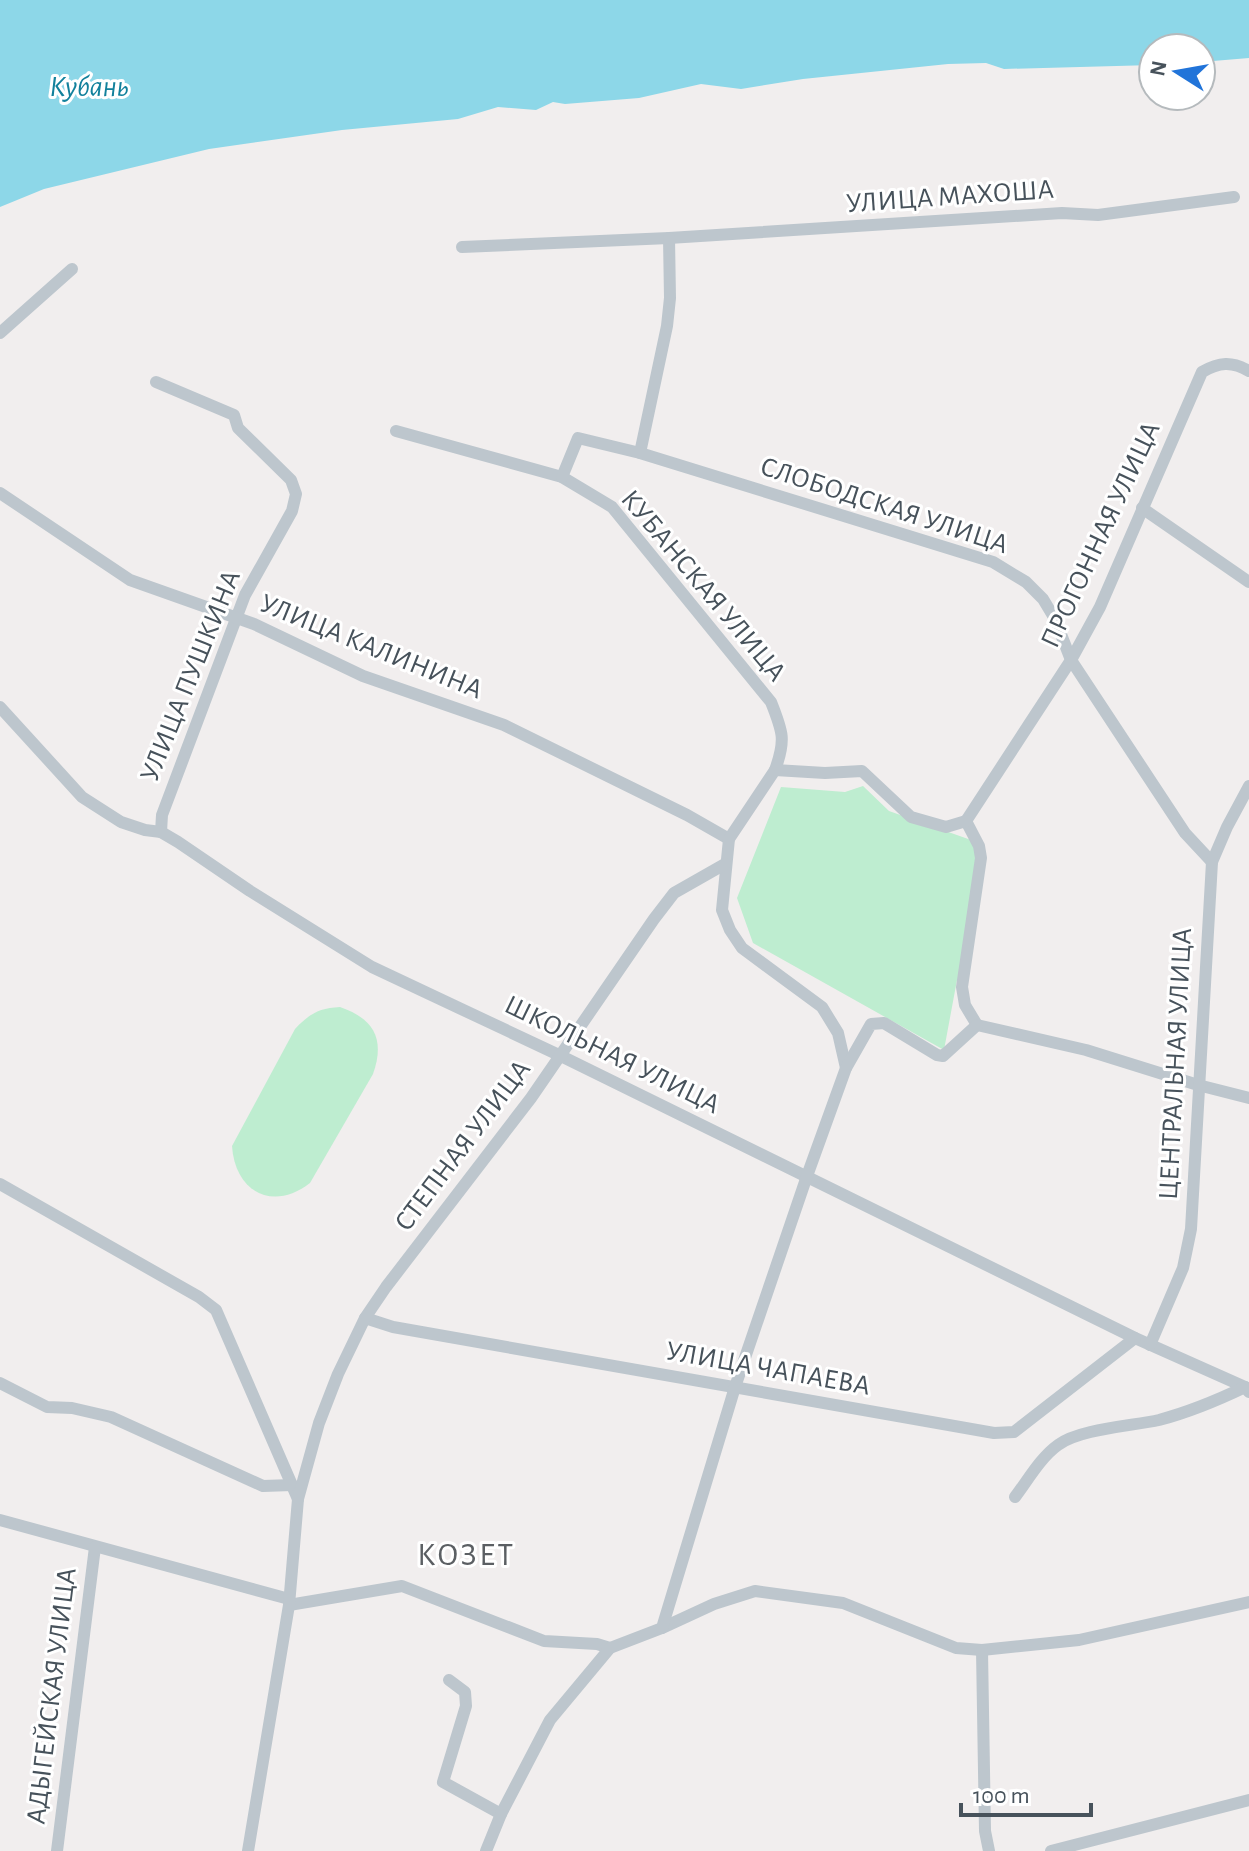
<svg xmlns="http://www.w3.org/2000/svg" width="1249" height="1851" font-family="'Alegreya Sans',sans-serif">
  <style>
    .green { fill: #beedd0 }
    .water { fill: #8dd7e8 }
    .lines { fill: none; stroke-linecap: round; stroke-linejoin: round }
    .minor { stroke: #bdc6cd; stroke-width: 12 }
    .labels { text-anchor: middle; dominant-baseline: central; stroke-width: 6; stroke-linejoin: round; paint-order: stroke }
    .street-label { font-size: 28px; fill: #47525b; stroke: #fff }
    .water-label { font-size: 30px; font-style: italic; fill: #12819c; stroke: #fff }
    .quarter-label { font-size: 32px; letter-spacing: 2px; fill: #5b5f63; stroke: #fff }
  </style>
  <rect width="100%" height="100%" fill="#f1eeee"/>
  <g class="green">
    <polygon points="863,786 889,811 971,840 981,850 961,979 957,980 944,1050 753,943 737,898 781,787 845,792"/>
    <path d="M340,1007C375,1019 385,1040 373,1074L310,1183C273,1212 235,1192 232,1146L295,1029C309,1014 319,1008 340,1007Z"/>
  </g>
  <polygon class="water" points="0,0 1249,0 1249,58 1201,62 1201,48 1153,48 1153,65 1004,69 986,63 948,64 803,79 741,89 701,84 639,98 565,104 553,102 536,110 498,107 458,119 342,130 209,149 44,189 0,207"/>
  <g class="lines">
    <g class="minor">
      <polyline points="462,247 669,238 1062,213 1098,215 1234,197"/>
      <polyline points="0,333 72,269"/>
      <polyline points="156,382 234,415 238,428 291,480 296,494 292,511 245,595 162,815 161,832"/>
      <path d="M396,431L562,477L612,507L771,702C783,732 786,740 775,770"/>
      <polyline points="640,453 667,326 670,298 669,238"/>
      <polyline points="562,477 578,438 640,453 993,562 1026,582 1043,599 1055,619 1071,660 1185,833 1212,862"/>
      <polyline points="0,493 130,580 254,624 363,676 504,725 687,815 729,839"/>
      <polyline points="1142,508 1249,582"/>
      <polyline points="0,707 82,797 121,822 145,830 161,832 178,842 250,891 372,967 561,1056 1135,1338 1245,1387 1249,1392"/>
      <path d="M977,1025L965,1005L962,987L981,858L979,846L966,821L1071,660L1100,607L1202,372C1219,362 1232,361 1249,371"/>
      <polyline points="977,1025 1086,1050 1198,1085 1249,1098"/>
      <polyline points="846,1068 838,1033 822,1007 742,948 730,930 722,910 729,839 775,770 825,773 862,771 911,817 946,827 966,821"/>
      <polyline points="0,1184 199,1297 216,1310 298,1499"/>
      <polyline points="365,1318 393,1327 994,1433 1014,1432 1135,1338"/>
      <polyline points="1150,1345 1183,1268 1191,1229 1212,862 1227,827 1249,786"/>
      <polyline points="0,1383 47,1407 72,1408 111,1417 263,1486 292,1485"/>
      <path d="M1015,1497C1028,1480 1040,1458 1058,1445C1079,1429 1132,1426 1159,1420C1189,1412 1218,1400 1245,1387"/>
      <polyline points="0,1520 289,1599"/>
      <polyline points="289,1605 402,1586 544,1641 597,1644 610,1648"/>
      <polyline points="662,1628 714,1604 755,1591 843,1603 956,1648 982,1650 1079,1640 1249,1602"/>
      <polyline points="982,1650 985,1831 989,1851"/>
      <polyline points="449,1680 465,1692 466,1706 443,1782 501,1814"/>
      <polyline points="57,1851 95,1547"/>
      <polyline points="248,1851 289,1605 298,1499 319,1423 338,1374 365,1318 386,1287 531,1098 654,919 674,893 725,864"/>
      <polyline points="486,1851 501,1814 550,1720 610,1648 662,1628 735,1387 807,1176 846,1068 871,1024 884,1023 937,1055 943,1056 977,1025"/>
      <polyline points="1051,1851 1249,1800"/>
    </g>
  </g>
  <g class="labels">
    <g class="street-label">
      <text transform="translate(950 197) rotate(-4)">УЛИЦА МАХОША</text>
      <text transform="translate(884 506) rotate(18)">СЛОБОДСКАЯ УЛИЦА</text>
      <text transform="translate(1101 535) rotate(-65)">ПРОГОННАЯ УЛИЦА</text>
      <text transform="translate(703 586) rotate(50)">КУБАНСКАЯ УЛИЦА</text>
      <text transform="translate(371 647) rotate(22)">УЛИЦА КАЛИНИНА</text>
      <text transform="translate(191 676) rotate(-68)">УЛИЦА ПУШКИНА</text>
      <text transform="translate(612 1055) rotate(26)">ШКОЛЬНАЯ УЛИЦА</text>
      <text transform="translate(1176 1064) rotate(-87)">ЦЕНТРАЛЬНАЯ УЛИЦА</text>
      <text transform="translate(463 1146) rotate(-53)">СТЕПНАЯ УЛИЦА</text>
      <text transform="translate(768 1369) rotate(10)">УЛИЦА ЧАПАЕВА</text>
      <text transform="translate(52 1696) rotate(-83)">АДЫГЕЙСКАЯ УЛИЦА</text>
    </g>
    <g class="water-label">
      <text x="89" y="87">Кубань</text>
    </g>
    <g class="quarter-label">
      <text x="466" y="1555">КОЗЕТ</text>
    </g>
  </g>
  <g transform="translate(1177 72) rotate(281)"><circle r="38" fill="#ffffff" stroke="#b5babd" stroke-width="2"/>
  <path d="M0-6L14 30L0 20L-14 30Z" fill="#2174d9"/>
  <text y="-12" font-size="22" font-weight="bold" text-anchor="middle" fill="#47525b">N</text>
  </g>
  <path d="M961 1803v12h130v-12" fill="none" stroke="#47525b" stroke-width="4"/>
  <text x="973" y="1803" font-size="24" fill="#47525b" stroke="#ffffff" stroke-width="6" paint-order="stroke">100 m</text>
</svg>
